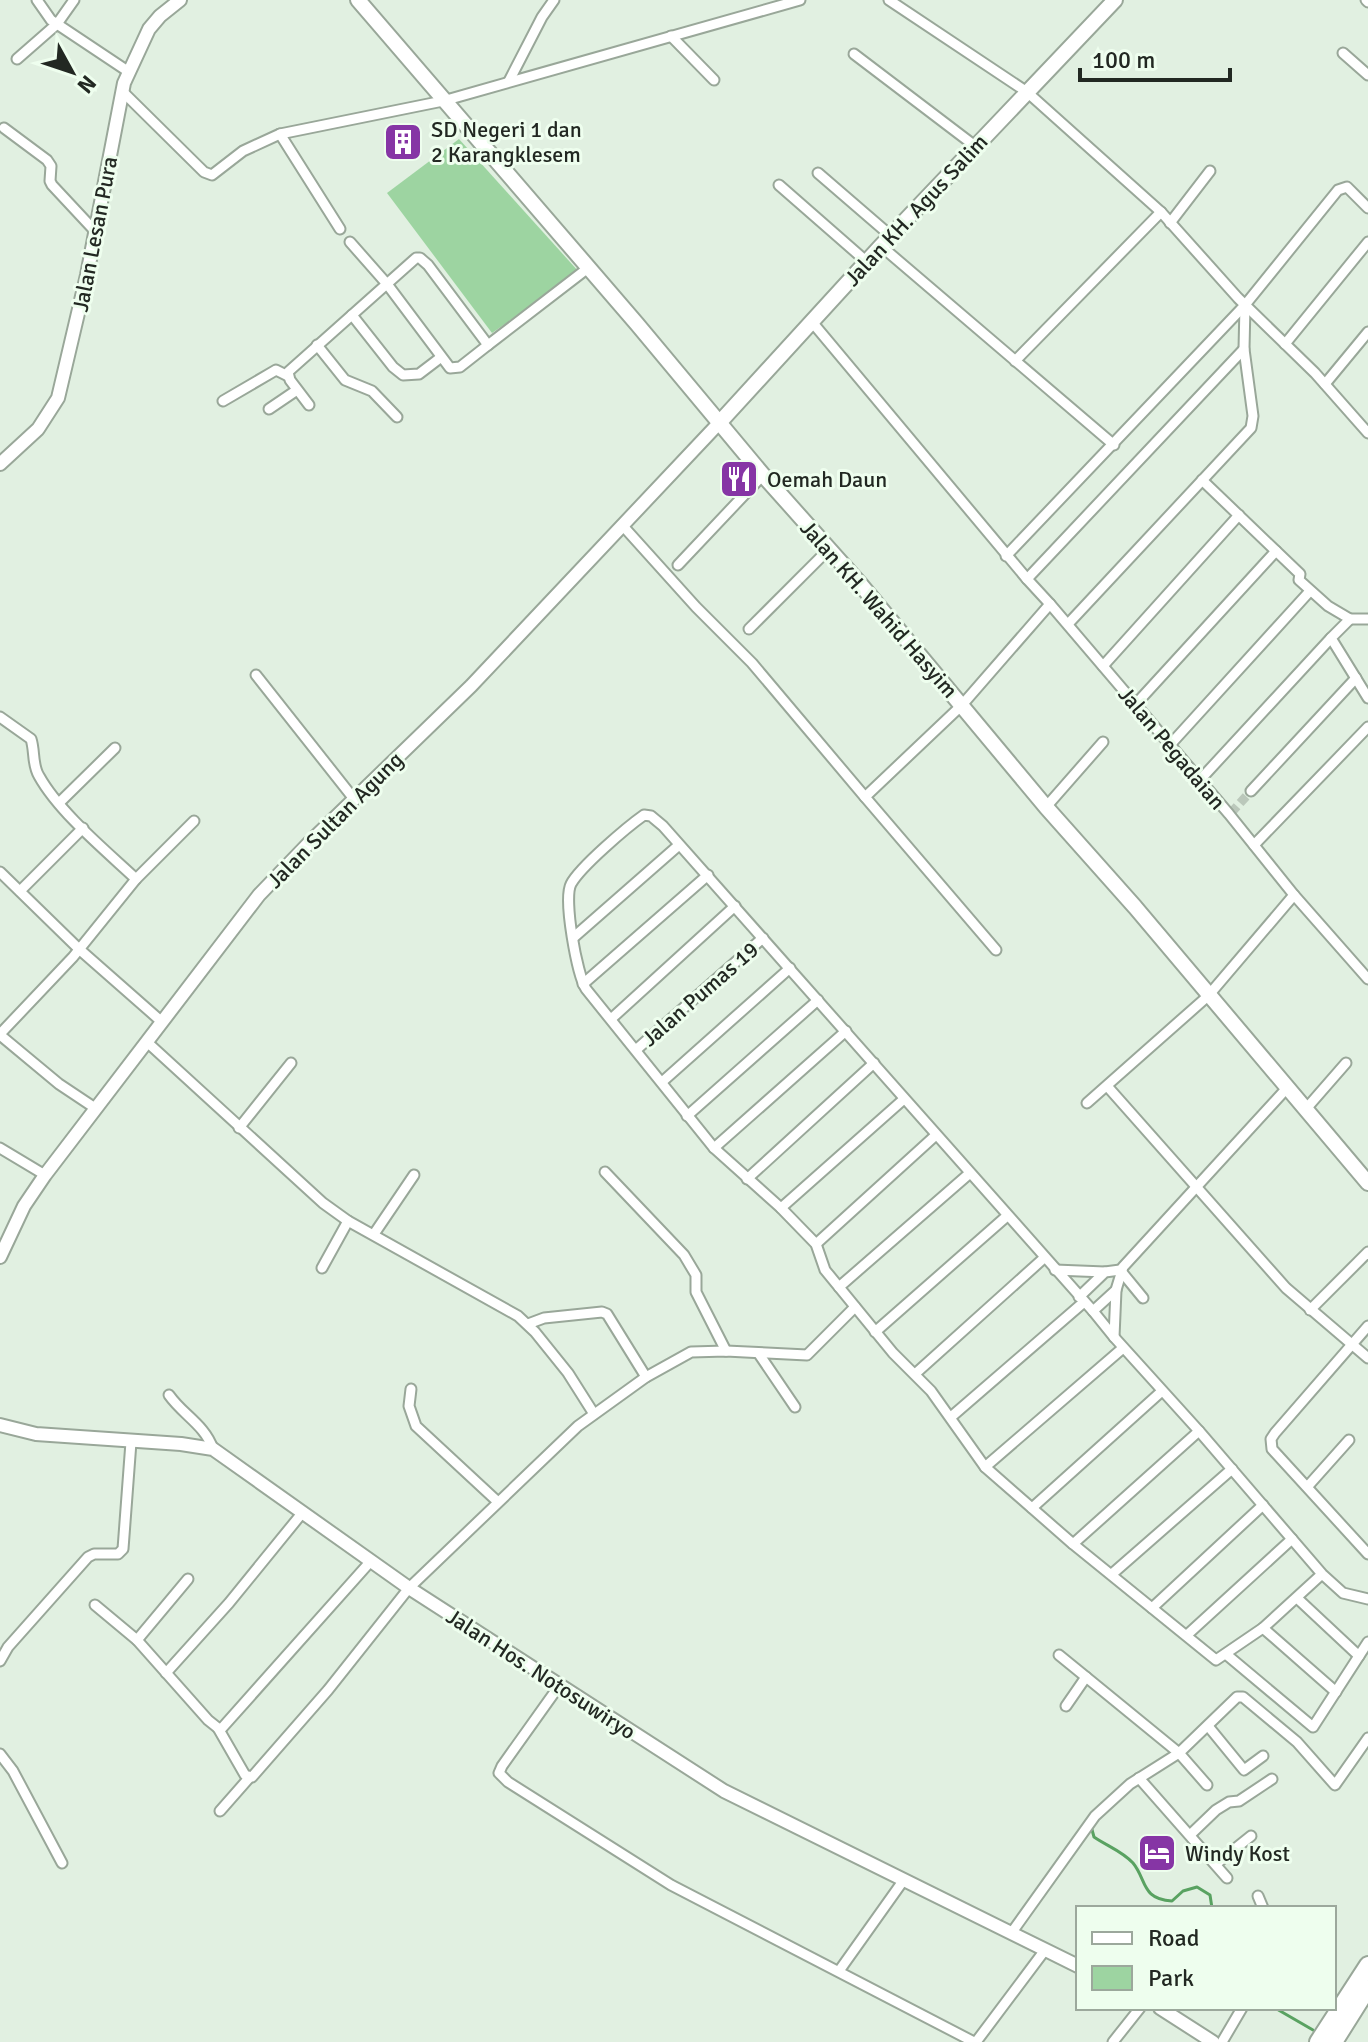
<svg xmlns="http://www.w3.org/2000/svg" width="1368" height="2042" font-family="Signika,sans-serif">
  <style>
    .green { fill: #9dd4a1 }
    .lines { fill: none; stroke-linecap: round; stroke-linejoin: round }
    .stream { stroke: #59a261; stroke-width: 3 }
    .minor-tunnel { stroke: #bbc8bb; stroke-width: 9; stroke-dasharray: 9 4.5; stroke-linecap: butt }
    .minor-casing { stroke: #99a799; stroke-width: 13 }
    .tertiary-casing { stroke: #99a799; stroke-width: 16 }
    .secondary-casing { stroke: #99a799; stroke-width: 18 }
    .primary-casing { stroke: #99a799; stroke-width: 18 }
    .trunk-casing { stroke: #99a799; stroke-width: 20 }
    .minor { stroke: #fff; stroke-width: 9 }
    .tertiary { stroke: #fff; stroke-width: 12 }
    .secondary { stroke: #fff; stroke-width: 14 }
    .primary { stroke: #fff; stroke-width: 14 }
    .trunk { stroke: #fff; stroke-width: 16 }
    .labels { text-anchor: middle; dominant-baseline: central; stroke-width: 6; stroke-linejoin: round; paint-order: stroke }
    .poi-label { font-size: 22px; fill: #222822; stroke: #eefeee; text-anchor: start }
    .street-label { font-size: 22px; fill: #222822; stroke: #eefeee }
  </style>
  <rect width="100%" height="100%" fill="#e1f0e1"/>
  <polygon class="green" points="459,139 579,272 492,333 387,193"/>
  <g class="lines">
    <g class="stream">
      <path d="M1091,1826L1094,1837C1107,1846 1122,1851 1133,1863C1147,1880 1141,1899 1172,1901L1183,1891L1197,1887L1210,1895L1212,1908"/>
      <polyline points="1275,2008 1313,2030"/>
    </g>
    <polyline class="minor-tunnel" points="1231,813 1251,791"/>
    <defs>
      <g id="minor">
        <polyline points="37,0 51,20 129,72"/>
        <polyline points="889,0 1027,92 1161,212 1238,298 1315,373 1368,433"/>
        <polyline points="1366,0 1368,2"/>
        <polyline points="671,36 714,80"/>
        <polyline points="1343,53 1368,75"/>
        <polyline points="854,54 975,146"/>
        <polyline points="17,59 57,24 74,0"/>
        <polyline points="509,81 542,17 554,0"/>
        <polyline points="123,92 204,172 212,175 243,151 280,134 443,101 800,0"/>
        <polyline points="4,128 47,160 51,166 50,181 52,185 94,230"/>
        <polyline points="280,134 340,229"/>
        <polyline points="818,173 891,236"/>
        <polyline points="779,185 867,262"/>
        <polyline points="1170,223 1210,171"/>
        <polyline points="350,242 387,284 450,368 460,367 488,345"/>
        <polyline points="881,246 1114,445"/>
        <polyline points="352,315 393,367 403,375 419,374 440,358"/>
        <polyline points="812,322 1027,579"/>
        <polyline points="1285,344 1368,242"/>
        <polyline points="317,345 345,380 372,391 397,417"/>
        <polyline points="1015,361 1161,212"/>
        <polyline points="1325,384 1368,332"/>
        <polyline points="223,401 276,370 288,376"/>
        <polyline points="309,405 290,380 288,372 416,258 420,258 428,265 488,345 588,268"/>
        <polyline points="269,409 297,390"/>
        <polyline points="1202,480 1300,574 1299,580 1328,606 1350,619 1331,638 1368,698"/>
        <polyline points="623,526 696,607 752,663 865,797"/>
        <polyline points="1006,556 1245,305 1338,190 1347,187 1368,208"/>
        <polyline points="678,565 763,475"/>
        <polyline points="1050,604 1027,579 1244,349"/>
        <polyline points="1350,619 1368,619"/>
        <polyline points="1068,624 1251,428 1253,416 1244,349 1245,305"/>
        <polyline points="749,629 829,549"/>
        <polyline points="1103,666 1239,515"/>
        <polyline points="256,675 354,799"/>
        <polyline points="1135,705 1276,551"/>
        <path d="M0,717L31,739C35,751 32,765 39,776C59,812 105,850 136,879"/>
        <polyline points="1169,746 1310,591"/>
        <polyline points="1199,781 1331,638"/>
        <polyline points="1251,791 1356,678"/>
        <polyline points="60,802 115,748"/>
        <polyline points="1046,807 1103,742"/>
        <polyline points="1254,845 1368,727"/>
        <polyline points="0,872 79,949 162,1022"/>
        <polyline points="20,891 83,828"/>
        <polyline points="1294,895 1368,979"/>
        <polyline points="574,937 679,845"/>
        <polyline points="996,950 865,797 962,705 1050,604 1229,814 1294,895 1208,996 1087,1103"/>
        <polyline points="583,984 708,875"/>
        <polyline points="611,1019 735,906"/>
        <polyline points="0,1034 73,957 136,879 194,821"/>
        <polyline points="0,1035 59,1084 95,1108"/>
        <polyline points="147,1042 323,1203 348,1221 518,1316 535,1332 568,1373 594,1414"/>
        <polyline points="637,1049 763,938"/>
        <polyline points="662,1082 790,968"/>
        <polyline points="1107,1086 1286,1288 1368,1358"/>
        <polyline points="1305,1110 1346,1063"/>
        <polyline points="687,1116 818,1000"/>
        <polyline points="239,1128 291,1063"/>
        <polyline points="0,1148 45,1175"/>
        <polyline points="714,1148 846,1031"/>
        <polyline points="605,1172 684,1255 696,1275 696,1292 726,1351"/>
        <polyline points="747,1179 874,1063"/>
        <polyline points="781,1208 904,1099"/>
        <polyline points="374,1234 414,1175"/>
        <polyline points="816,1244 936,1135"/>
        <polyline points="322,1268 348,1221"/>
        <polyline points="1055,1270 1105,1272"/>
        <polyline points="1120,1270 1143,1298"/>
        <polyline points="839,1287 970,1173"/>
        <polyline points="1079,1297 1105,1272 1120,1270"/>
        <polyline points="1310,1310 1368,1252"/>
        <polyline points="1093,1311 1116,1290 1123,1267 1287,1088"/>
        <polyline points="528,1324 544,1318 602,1312 607,1314 646,1377"/>
        <polyline points="1368,1326 1275,1433 1271,1439 1272,1449 1368,1554"/>
        <polyline points="875,1332 1007,1216"/>
        <polyline points="1114,1337 1116,1290"/>
        <polyline points="759,1354 795,1407"/>
        <polyline points="915,1374 1044,1258"/>
        <polyline points="411,1389 409,1406 416,1426 498,1502"/>
        <path d="M169,1395C183,1415 205,1425 213,1449"/>
        <polyline points="951,1417 1084,1302"/>
        <polyline points="985,1467 1123,1348"/>
        <polyline points="1308,1486 1349,1440"/>
        <polyline points="1032,1508 1162,1391"/>
        <polyline points="1073,1544 1199,1431"/>
        <polyline points="1112,1574 1232,1469"/>
        <path d="M1322,1574L1263,1628L1216,1660L1073,1544L985,1467L931,1391L893,1353L825,1270L816,1244L781,1208L714,1148L586,989C577,974 563,899 571,884C580,867 627,827 644,815L651,816L663,826L1093,1311L1114,1337L1199,1431L1322,1574L1343,1593L1368,1599"/>
        <polyline points="1297,1598 1359,1656"/>
        <polyline points="95,1605 137,1640 208,1720 218,1728 222,1728 370,1562"/>
        <polyline points="1152,1608 1263,1505"/>
        <polyline points="1263,1628 1336,1692"/>
        <polyline points="1187,1635 1292,1539"/>
        <polyline points="137,1640 188,1579"/>
        <polyline points="1059,1655 1086,1677"/>
        <polyline points="1227,1655 1313,1727 1368,1642"/>
        <polyline points="0,1661 8,1647 88,1557 94,1554 118,1554 123,1549 131,1442"/>
        <polyline points="166,1673 229,1603 303,1512"/>
        <polyline points="559,1686 502,1766 499,1773 508,1782 671,1885 974,2042"/>
        <polyline points="1066,1706 1086,1677 1179,1753 1207,1785"/>
        <polyline points="1208,1726 1244,1770 1263,1756"/>
        <polyline points="218,1728 245,1775 252,1777 328,1690 409,1588 578,1426 646,1377 691,1352 726,1351 807,1355 855,1307"/>
        <polyline points="0,1754 13,1771 62,1863"/>
        <polyline points="1139,1778 1227,1878"/>
        <polyline points="220,1811 249,1778"/>
        <polyline points="1191,1834 1216,1810 1229,1802 1239,1801 1272,1779"/>
        <polyline points="1216,1864 1251,1836"/>
        <polyline points="1258,1896 1263,1908"/>
        <polyline points="1012,1932 1095,1816 1130,1784 1179,1753 1237,1697 1243,1697 1297,1742 1335,1785 1368,1738"/>
        <polyline points="839,1971 903,1881"/>
        <polyline points="976,2042 1045,1950"/>
        <polyline points="1113,2042 1140,2008"/>
        <polyline points="1222,2042 1242,2008"/>
      </g>
      <g id="tertiary">
        <polyline points="0,464 38,429 58,398 87,275 124,83 149,29 160,16 180,0"/>
        <polyline points="0,1257 24,1206 45,1175 259,895 311,841 471,686 720,422"/>
        <polyline points="0,1425 36,1434 181,1444 213,1449 409,1588 724,1791 1078,1966"/>
        <polyline points="1160,2008 1213,2042"/>
      </g>
      <polyline id="secondary" points="720,422 881,246 1115,0"/>
      <polyline id="primary" points="358,0 637,324 763,475 861,585 1046,807 1135,907 1368,1183"/>
      <g id="trunk">
        <polyline points="1318,2042 1368,1965"/>
        <polyline points="1334,2042 1368,1988"/>
      </g>
    </defs>
    <use href="#minor" class="minor-casing"/>
    <use href="#tertiary" class="tertiary-casing"/>
    <use href="#secondary" class="secondary-casing"/>
    <use href="#primary" class="primary-casing"/>
    <use href="#trunk" class="trunk-casing"/>
    <use href="#minor" class="minor"/>
    <use href="#tertiary" class="tertiary"/>
    <use href="#secondary" class="secondary"/>
    <use href="#primary" class="primary"/>
    <use href="#trunk" class="trunk"/>
  </g>
  <defs>
    <symbol id="building-square" viewBox="-11 -11 22 22"><rect x="-9" y="-9" width="18" height="18" rx="4" fill="#8635a5" stroke="#eefeee"/><path d="M-4-6H4V6H1V3H-1V6H-4ZM-2.5-4.3h1.7v1.8h-1.7ZM.8-4.3h1.7v1.8H.8ZM-2.5-1h1.7V.8h-1.7ZM.8-1h1.7V.8H.8Z" fill="#fff"/></symbol>
    <symbol id="restaurant-square" viewBox="-11 -11 22 22"><rect x="-9" y="-9" width="18" height="18" rx="4" fill="#8635a5" stroke="#eefeee"/><path d="M-5-6h1v4h1v-4h1v4h1v-4h1v5L-1.5 .5V6h-2V.5L-5-1ZM5-6V6H3V1.5H1.5Q1.5-4 5-6Z" fill="#fff"/></symbol>
    <symbol id="hotel-square" viewBox="-11 -11 22 22"><rect x="-9" y="-9" width="18" height="18" rx="4" fill="#8635a5" stroke="#eefeee"/><path d="M-6-4.5h1.5V1H6V5H4.5V3h-9V5H-6ZM-4 0a1.8 1.8 0 1 1 3.6 0ZM.5 0V-2.5h3Q6-2.5 6 0Z" fill="#fff"/></symbol>
  </defs>
  <g fill-rule="evenodd">
    <use href="#building-square" x="381" y="120" width="44" height="44"/>
    <use href="#restaurant-square" x="717" y="457" width="44" height="44"/>
    <use href="#hotel-square" x="1135" y="1831" width="44" height="44"/>
  </g>
  <g class="labels">
    <g class="poi-label">
      <text x="431" y="129">SD Negeri 1 dan<tspan x="431" dy="25">2 Karangklesem</tspan></text>
      <text x="767" y="479">Oemah Daun</text>
      <text x="1185" y="1853">Windy Kost</text>
    </g>
    <g class="street-label">
      <text transform="translate(916 210) rotate(-47)">Jalan KH. Agus Salim</text>
      <text transform="translate(95 234) rotate(-79)">Jalan Lesan Pura</text>
      <text transform="translate(879 609) rotate(49)">Jalan KH. Wahid Hasyim</text>
      <text transform="translate(1172 748) rotate(50)">Jalan Pegadaian</text>
      <text transform="translate(335 820) rotate(-45)">Jalan Sultan Agung</text>
      <text transform="translate(700 994) rotate(-41)">Jalan Pumas 19</text>
      <text transform="translate(541 1674) rotate(33)">Jalan Hos. Notosuwiryo</text>
    </g>
  </g>
  <rect x="1076" y="1906" width="260" height="104" fill="#eefeee" stroke="#9ca89c" stroke-width="2"/>
  <rect x="1092" y="1932" width="40" height="12" fill="#ffffff" stroke="#9ca89c" stroke-width="2"/>
  <text x="1148" y="1946" font-size="24" fill="#222822">Road</text>
  <rect x="1092" y="1966" width="40" height="24" fill="#9dd4a1" stroke="#9ca89c" stroke-width="2"/>
  <text x="1148" y="1986" font-size="24" fill="#222822">Park</text>
  <g transform="translate(72 72) rotate(130)" stroke="#eefeee" stroke-width="6" paint-order="stroke">
  <path d="M0-6L14 30L0 20L-14 30Z" fill="#222822"/>
  <text y="-12" font-size="22" font-weight="bold" text-anchor="middle" fill="#222822">N</text>
  </g>
  <path d="M1080 68v12h150v-12" fill="none" stroke="#222822" stroke-width="4"/>
  <text x="1092" y="68" font-size="24" fill="#222822" stroke="#eefeee" stroke-width="6" paint-order="stroke">100 m</text>
</svg>
